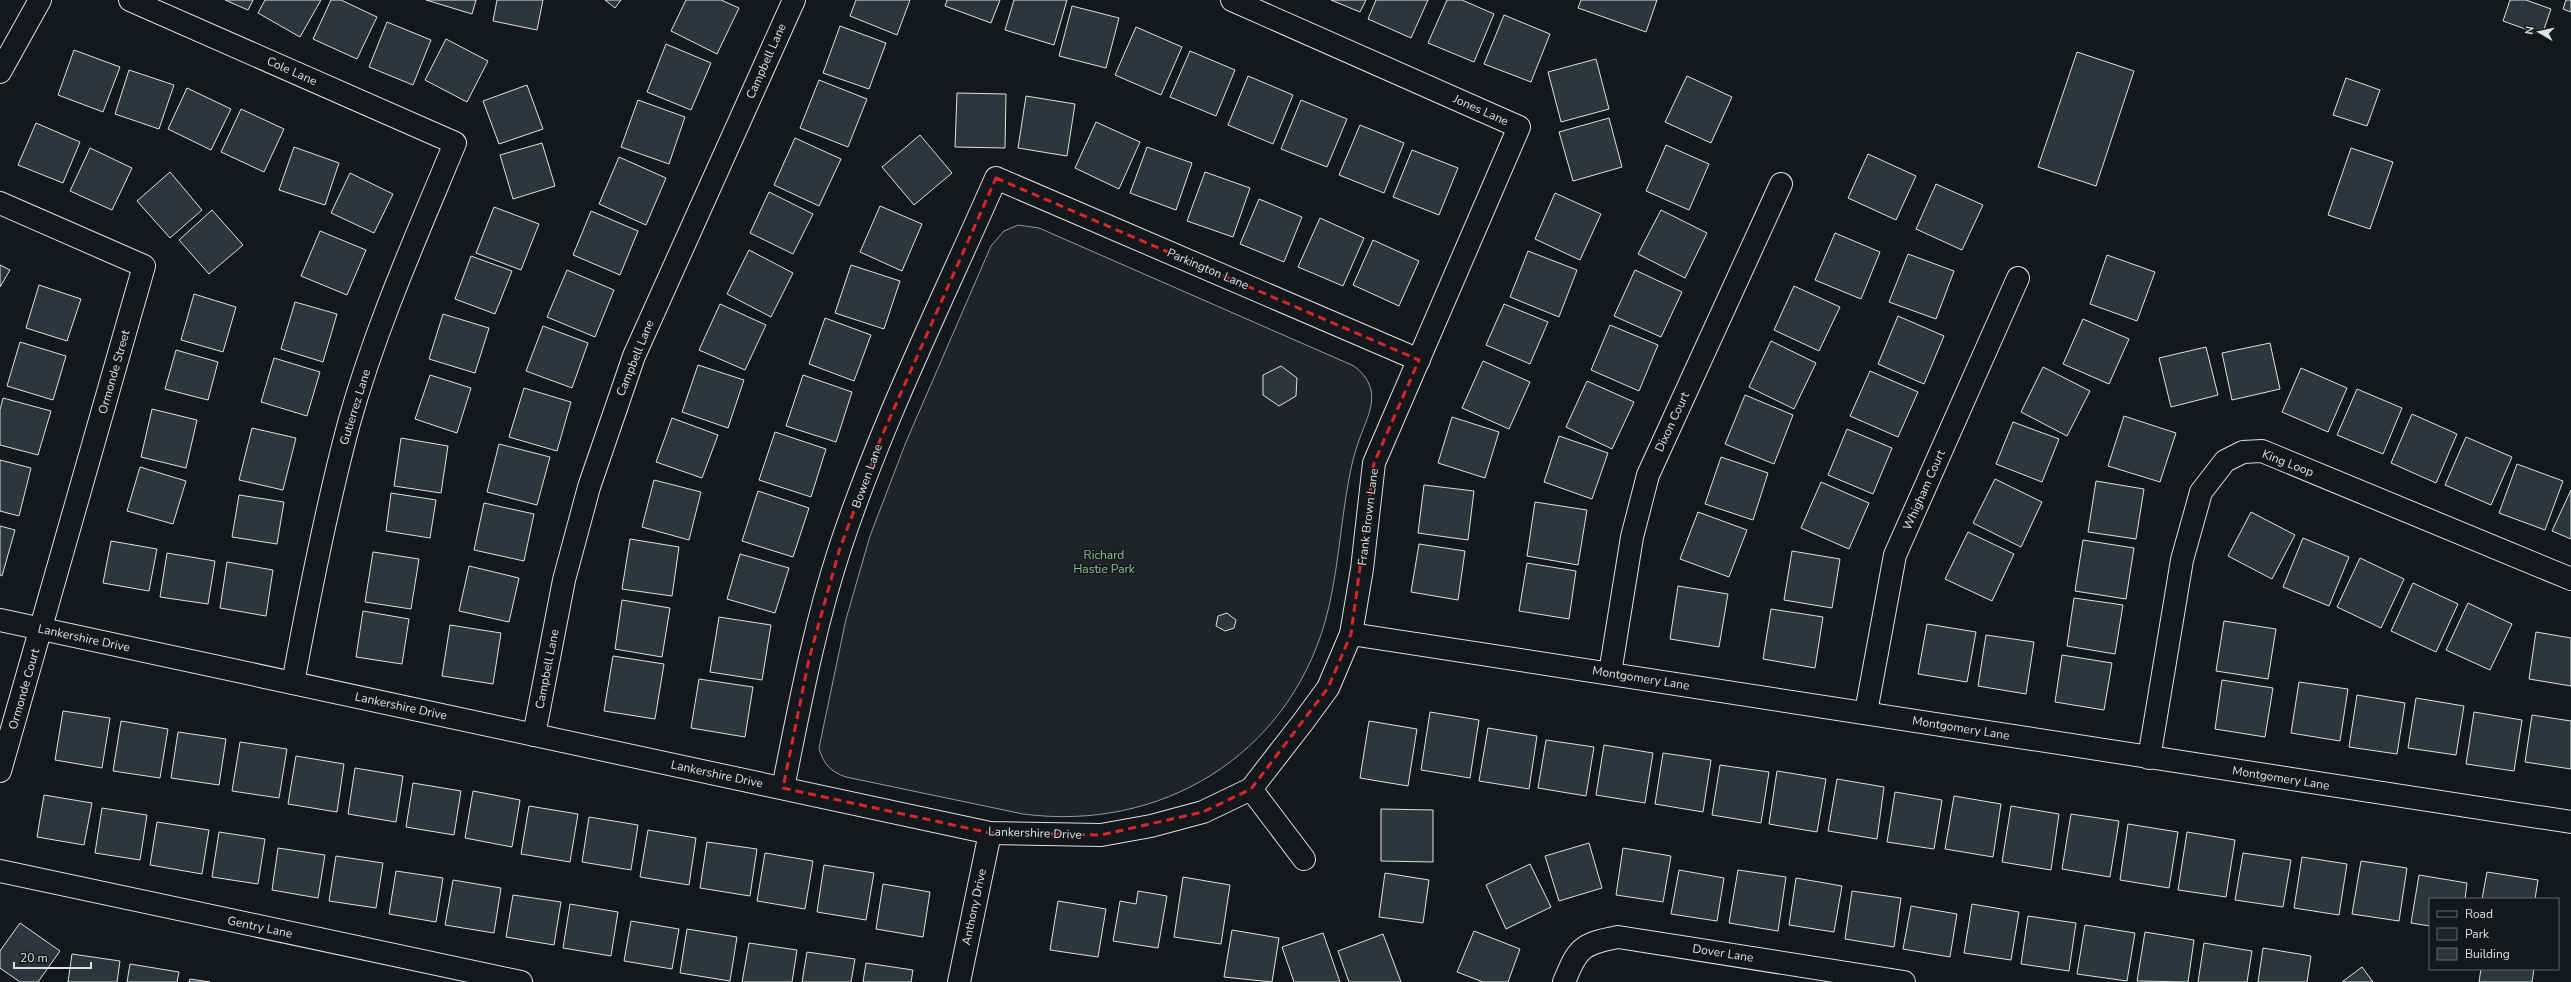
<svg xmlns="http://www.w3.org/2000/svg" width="2571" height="982" font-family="'Nunito Sans',sans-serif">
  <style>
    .green { fill: #202428; stroke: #939e99 }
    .building { fill: #2c363c; stroke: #d8e6dc }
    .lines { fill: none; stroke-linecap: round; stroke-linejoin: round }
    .minor-casing { stroke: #d8e6dc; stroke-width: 24 }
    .minor { stroke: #14181c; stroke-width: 22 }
    .marked { fill: none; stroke: #d62828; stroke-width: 3; stroke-dasharray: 8 5; stroke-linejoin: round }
    .labels { text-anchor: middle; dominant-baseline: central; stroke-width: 3; stroke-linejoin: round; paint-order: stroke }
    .street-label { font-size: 12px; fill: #d8e6dc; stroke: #14181c }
    .park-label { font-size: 12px; fill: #8ac095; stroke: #14181c }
  </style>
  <rect width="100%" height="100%" fill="#14181c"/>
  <path class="green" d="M1018,225L1039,228L1354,366C1385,390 1368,414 1358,443C1354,455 1351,467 1349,479C1340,526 1338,576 1325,622C1286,757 1160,832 1023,814L846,777C831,772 823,764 819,748L846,619L870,536L906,442L991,246L1004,231Z"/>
  <g class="building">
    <polygon points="225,0 253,0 248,10"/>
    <polygon points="265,0 321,0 300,37 258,13"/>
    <polygon points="331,0 341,0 377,17 357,59 313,39"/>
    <polygon points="426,0 476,0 472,14"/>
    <polygon points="497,0 543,0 537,30 493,21"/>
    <polygon points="605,0 621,0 615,8"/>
    <polygon points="686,0 721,0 739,8 717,54 671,31"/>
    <polygon points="856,0 910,0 897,35 850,16"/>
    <polygon points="947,0 1000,0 991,23 945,6"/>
    <polygon points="1014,0 1067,0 1054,45 1005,30"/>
    <polygon points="1331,0 1366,0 1360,12"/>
    <polygon points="1376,0 1428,0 1411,38 1368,19"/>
    <polygon points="1447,0 1462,0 1494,14 1474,62 1428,43"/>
    <polygon points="1581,0 1657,0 1646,32 1578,8"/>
    <polygon points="2510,0 2526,0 2551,9 2542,35 2503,21"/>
    <polygon points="2566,0 2571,0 2571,12 2563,9"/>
    <polygon points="1072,6 1119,18 1106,68 1059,56"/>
    <polygon points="1504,15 1550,34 1531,82 1484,64"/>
    <polygon points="387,22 431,40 413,85 369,67"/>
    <polygon points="840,26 886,43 869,89 823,73"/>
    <polygon points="1136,27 1182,47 1161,95 1115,75"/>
    <polygon points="446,39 488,61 467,102 425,80"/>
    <polygon points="666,44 711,63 691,110 647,92"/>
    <polygon points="74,50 120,67 103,112 58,95"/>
    <polygon points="1190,51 1235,70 1216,116 1170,97"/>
    <polygon points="2077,52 2134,71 2096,186 2038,167"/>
    <polygon points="1596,59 1609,109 1561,122 1548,72"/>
    <polygon points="129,70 174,85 159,129 115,114"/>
    <polygon points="1248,76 1293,95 1273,144 1228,125"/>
    <polygon points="1687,76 1732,97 1711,143 1665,122"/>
    <polygon points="2346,78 2380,90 2367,126 2333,115"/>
    <polygon points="819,80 867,99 848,147 800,128"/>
    <polygon points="527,85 543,129 499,144 483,101"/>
    <polygon points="187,88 231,109 211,150 168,129"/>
    <polygon points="957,93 1006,94 1005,148 955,147"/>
    <polygon points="1026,96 1075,104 1067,156 1018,148"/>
    <polygon points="638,100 685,117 669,164 621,147"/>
    <polygon points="1301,100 1347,119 1327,167 1281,149"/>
    <polygon points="241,109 284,129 264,172 221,152"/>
    <polygon points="1609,118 1622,167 1573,181 1559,132"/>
    <polygon points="1096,122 1140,142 1119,189 1075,168"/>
    <polygon points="36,123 80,142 63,183 18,165"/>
    <polygon points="1360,125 1404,143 1384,193 1339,175"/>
    <polygon points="920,135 952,173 914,205 882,167"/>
    <polygon points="795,138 841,159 819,206 774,185"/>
    <polygon points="542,143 555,186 513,199 500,155"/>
    <polygon points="1666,145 1709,164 1689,210 1646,191"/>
    <polygon points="294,147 339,163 325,205 279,190"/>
    <polygon points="1147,147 1192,163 1176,210 1130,193"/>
    <polygon points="90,148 132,168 112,210 70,191"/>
    <polygon points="2351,148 2393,162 2370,229 2328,215"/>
    <polygon points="1412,150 1458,168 1439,215 1393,197"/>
    <polygon points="1868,154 1916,176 1896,220 1848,198"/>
    <polygon points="619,157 666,178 646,225 599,204"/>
    <polygon points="170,172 202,210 170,238 137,201"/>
    <polygon points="1205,172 1250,188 1233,237 1187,221"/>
    <polygon points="350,173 393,194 374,233 331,213"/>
    <polygon points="1936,184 1983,205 1962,250 1916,229"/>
    <polygon points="769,192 813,214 793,254 750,233"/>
    <polygon points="1555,193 1601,214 1580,260 1535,239"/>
    <polygon points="1259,199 1302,217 1284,262 1240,244"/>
    <polygon points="880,206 922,224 902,271 860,252"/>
    <polygon points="494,207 539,224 521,270 476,253"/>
    <polygon points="212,210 243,245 209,274 179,240"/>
    <polygon points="1661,210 1707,233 1685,278 1638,254"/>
    <polygon points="591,211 638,231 620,275 573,255"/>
    <polygon points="1320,218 1364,238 1343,286 1298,267"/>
    <polygon points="320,231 366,250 347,295 301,276"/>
    <polygon points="1835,233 1880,252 1861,299 1815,280"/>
    <polygon points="1373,240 1419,261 1399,306 1353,285"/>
    <polygon points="749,250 793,273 771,317 727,294"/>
    <polygon points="1528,251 1577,270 1559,317 1510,297"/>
    <polygon points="1908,254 1954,271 1936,319 1889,302"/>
    <polygon points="2107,255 2155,272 2137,321 2090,304"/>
    <polygon points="471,256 512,271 495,314 455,299"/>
    <polygon points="0,265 10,270 0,287"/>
    <polygon points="851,265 900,281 884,329 835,313"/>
    <polygon points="567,270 614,290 595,337 547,317"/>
    <polygon points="1635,270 1682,292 1661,337 1614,316"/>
    <polygon points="39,285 81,299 67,341 26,328"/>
    <polygon points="1794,286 1840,307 1819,351 1774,330"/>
    <polygon points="194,294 236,307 223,352 181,340"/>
    <polygon points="295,302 337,314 323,362 281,349"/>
    <polygon points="720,304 766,325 745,370 699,350"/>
    <polygon points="1504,304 1548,322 1530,364 1486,345"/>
    <polygon points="443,314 489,328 475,373 429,359"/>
    <polygon points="1898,316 1944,336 1924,384 1878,364"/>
    <polygon points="825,318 871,335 854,381 809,364"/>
    <polygon points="2083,319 2129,339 2109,384 2063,364"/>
    <polygon points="1610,325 1658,345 1639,391 1591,370"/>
    <polygon points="543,326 588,343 572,388 526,371"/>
    <polygon points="1771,341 1816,363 1794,409 1749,387"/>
    <polygon points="20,342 66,356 53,400 7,386"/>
    <polygon points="2270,343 2280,389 2232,400 2222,353"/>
    <polygon points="2206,347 2218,395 2171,407 2159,358"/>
    <polygon points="176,350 218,362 208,400 165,389"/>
    <polygon points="274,358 320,372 307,416 261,402"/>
    <polygon points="1483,361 1530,382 1509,429 1462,408"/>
    <polygon points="698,365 744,380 728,428 682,412"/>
    <polygon points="1281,366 1297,378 1296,396 1279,406 1263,395 1263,375"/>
    <polygon points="2043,367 2090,391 2067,436 2021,412"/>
    <polygon points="2301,368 2347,388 2328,432 2282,412"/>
    <polygon points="1870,371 1918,392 1898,437 1850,416"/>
    <polygon points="430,375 471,388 457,433 415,419"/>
    <polygon points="803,375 852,392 836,442 786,426"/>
    <polygon points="1587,381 1634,402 1612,449 1566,427"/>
    <polygon points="524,388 571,402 557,451 509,437"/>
    <polygon points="2357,389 2402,408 2383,454 2337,435"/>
    <polygon points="1745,395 1793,415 1774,464 1725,444"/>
    <polygon points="3,398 51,411 38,455 0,445 0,410"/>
    <polygon points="152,409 197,420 186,468 141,457"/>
    <polygon points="2412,414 2457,434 2436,483 2391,463"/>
    <polygon points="2124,416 2176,433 2160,482 2108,466"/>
    <polygon points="1452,417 1499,432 1485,478 1438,463"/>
    <polygon points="672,418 718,435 702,478 656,462"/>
    <polygon points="2013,422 2059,439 2042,482 1996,464"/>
    <polygon points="252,428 296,438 283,490 239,480"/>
    <polygon points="1847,429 1892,448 1873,494 1828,475"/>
    <polygon points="775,432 826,449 811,497 759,480"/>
    <polygon points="1559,436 1608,453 1592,499 1544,482"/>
    <polygon points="2466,437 2512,457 2491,505 2445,485"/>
    <polygon points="401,438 448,446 441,493 394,486"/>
    <polygon points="499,444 550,457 537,505 487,492"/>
    <polygon points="1721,457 1768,473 1753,520 1705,504"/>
    <polygon points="0,460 31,468 19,516 0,511"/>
    <polygon points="2517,464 2563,481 2545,530 2499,513"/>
    <polygon points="140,467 186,481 173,524 127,511"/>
    <polygon points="1995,479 2042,502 2021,547 1973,523"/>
    <polygon points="654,480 701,492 689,540 642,527"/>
    <polygon points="2096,481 2144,489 2136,539 2088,532"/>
    <polygon points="1821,482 1869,503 1849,549 1801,528"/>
    <polygon points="1424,485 1474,491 1468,540 1418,533"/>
    <polygon points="2571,490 2571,539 2552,531"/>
    <polygon points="758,491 809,508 793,557 742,541"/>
    <polygon points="391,493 436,500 430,538 386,531"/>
    <polygon points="239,495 284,502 277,544 232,537"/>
    <polygon points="1535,502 1587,510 1578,565 1527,556"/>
    <polygon points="484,503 534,514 524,561 474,550"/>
    <polygon points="1698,512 1747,530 1729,577 1680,559"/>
    <polygon points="2251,512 2295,535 2272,579 2228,556"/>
    <polygon points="0,526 15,530 2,576 0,575"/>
    <polygon points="1968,532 2014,554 1992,601 1945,579"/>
    <polygon points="2303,538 2349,557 2329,606 2283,587"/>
    <polygon points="630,539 679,547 672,596 622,589"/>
    <polygon points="2083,540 2134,548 2126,599 2075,591"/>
    <polygon points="111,541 157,549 149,591 103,583"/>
    <polygon points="1419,544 1465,551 1458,600 1411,592"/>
    <polygon points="1792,551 1840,559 1832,608 1784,600"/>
    <polygon points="373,552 419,559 411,609 365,602"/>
    <polygon points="167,553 215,561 208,604 160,597"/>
    <polygon points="740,554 789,568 775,613 727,599"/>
    <polygon points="2360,558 2404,579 2381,628 2337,607"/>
    <polygon points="227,562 273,570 266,616 220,608"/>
    <polygon points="1527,563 1576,571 1569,619 1519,611"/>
    <polygon points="469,566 519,578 509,622 459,611"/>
    <polygon points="2413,583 2458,604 2436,652 2391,631"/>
    <polygon points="1678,586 1728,594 1719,647 1670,639"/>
    <polygon points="2074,598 2123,605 2115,654 2067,646"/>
    <polygon points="622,600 670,608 662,657 615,649"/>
    <polygon points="2468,603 2512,624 2490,670 2446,650"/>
    <polygon points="1771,609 1823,617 1815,668 1763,659"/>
    <polygon points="363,611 409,619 402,664 356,657"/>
    <polygon points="1227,613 1236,620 1234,628 1225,631 1216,626 1218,616"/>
    <polygon points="719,617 771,625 762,680 710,672"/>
    <polygon points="2224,621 2276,629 2268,679 2216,671"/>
    <polygon points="1927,624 1976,632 1967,682 1918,674"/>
    <polygon points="450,625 501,633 493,684 442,676"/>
    <polygon points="2536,632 2571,638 2571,686 2529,679"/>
    <polygon points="1986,635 2034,642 2026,694 1978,686"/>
    <polygon points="2062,655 2112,663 2104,710 2055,702"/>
    <polygon points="613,656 664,664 655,719 604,711"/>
    <polygon points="699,679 753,687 745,737 691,728"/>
    <polygon points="2222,680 2273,688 2265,737 2215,729"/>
    <polygon points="2299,682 2348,689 2340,741 2291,733"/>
    <polygon points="2357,695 2405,703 2397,754 2349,747"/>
    <polygon points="2416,698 2464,706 2456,755 2408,748"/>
    <polygon points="63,711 110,718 102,768 55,760"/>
    <polygon points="1430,712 1479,720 1470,778 1421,770"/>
    <polygon points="2474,712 2522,720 2514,771 2466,764"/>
    <polygon points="2532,715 2571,721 2571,769 2525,762"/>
    <polygon points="121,721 168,729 160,778 113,771"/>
    <polygon points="1369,721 1417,729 1408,786 1360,778"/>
    <polygon points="1488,728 1537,736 1529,789 1479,781"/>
    <polygon points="178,732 226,739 219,785 171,778"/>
    <polygon points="1546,740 1594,747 1586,796 1538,788"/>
    <polygon points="240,742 287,749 279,798 232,791"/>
    <polygon points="1604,745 1653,753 1645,803 1596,795"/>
    <polygon points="1663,753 1711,760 1703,812 1655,804"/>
    <polygon points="296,756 344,764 337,812 288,804"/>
    <polygon points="1720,765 1769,772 1761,823 1712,815"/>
    <polygon points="355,768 403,776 396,822 348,814"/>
    <polygon points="1777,771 1826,779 1817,832 1769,824"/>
    <polygon points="1837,779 1884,787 1877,839 1828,831"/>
    <polygon points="413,783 461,791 454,835 406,827"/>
    <polygon points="473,791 520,800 512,847 465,838"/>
    <polygon points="1895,792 1942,800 1934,849 1887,842"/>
    <polygon points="44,795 92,803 84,845 37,837"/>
    <polygon points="1954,796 2001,804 1993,857 1945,849"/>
    <polygon points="529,806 578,814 570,862 521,854"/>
    <polygon points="2011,806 2059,814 2051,870 2002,862"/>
    <polygon points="102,808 147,815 140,860 95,853"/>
    <polygon points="1381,809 1433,810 1433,862 1381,861"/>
    <polygon points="2071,814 2119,821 2110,877 2062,869"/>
    <polygon points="589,817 638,825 631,870 582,862"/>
    <polygon points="157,822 209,830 202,874 150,865"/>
    <polygon points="2128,824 2178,832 2169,888 2120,880"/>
    <polygon points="648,830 696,838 689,885 640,877"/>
    <polygon points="219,832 265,839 258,884 212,877"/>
    <polygon points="2187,832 2235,840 2226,897 2178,890"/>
    <polygon points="707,842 757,849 750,896 700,888"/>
    <polygon points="1589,843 1602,888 1559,901 1545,856"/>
    <polygon points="278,848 325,855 318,898 272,890"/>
    <polygon points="1623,848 1671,856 1663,902 1616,895"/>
    <polygon points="765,853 813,861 805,909 757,901"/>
    <polygon points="2243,853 2291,860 2283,907 2235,900"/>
    <polygon points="336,856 383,863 376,908 329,901"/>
    <polygon points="2302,857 2347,864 2339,915 2294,908"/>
    <polygon points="2361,861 2407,868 2399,921 2352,914"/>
    <polygon points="1530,864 1551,907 1506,929 1486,885"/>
    <polygon points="824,865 874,873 866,920 817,912"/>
    <polygon points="1679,870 1724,878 1717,921 1671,914"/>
    <polygon points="1738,870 1786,877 1778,931 1729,923"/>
    <polygon points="396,871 443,878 436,922 389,914"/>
    <polygon points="2487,872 2538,880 2535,899 2482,899"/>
    <polygon points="1385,873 1429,880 1423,923 1379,917"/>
    <polygon points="2419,875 2467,883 2465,899 2430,899 2430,926 2411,923"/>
    <polygon points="1183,877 1230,885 1221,944 1174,937"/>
    <polygon points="1796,878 1842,886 1834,932 1789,925"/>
    <polygon points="453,880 501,888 494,933 445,925"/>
    <polygon points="883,884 930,892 923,937 876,929"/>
    <polygon points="1138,891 1167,896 1158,948 1113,941 1120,901 1136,904"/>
    <polygon points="1852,891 1901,898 1894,947 1845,939"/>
    <polygon points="513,895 561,902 554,945 506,937"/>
    <polygon points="1058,901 1106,909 1098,957 1050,950"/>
    <polygon points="570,904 618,912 611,956 563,948"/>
    <polygon points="1972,904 2019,912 2011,960 1964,953"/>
    <polygon points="1911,906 1957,914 1950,957 1903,949"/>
    <polygon points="2028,916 2076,923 2069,971 2021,964"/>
    <polygon points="631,921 679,929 672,969 624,961"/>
    <polygon points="20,923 60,951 38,982 20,982 0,968 0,951"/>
    <polygon points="2085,925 2135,933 2127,981 2077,974"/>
    <polygon points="687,929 737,937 730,981 680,973"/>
    <polygon points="1232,930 1279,938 1272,982 1224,977"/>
    <polygon points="1474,931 1520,949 1508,982 1483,982 1457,972"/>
    <polygon points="2145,932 2194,940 2188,982 2137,981"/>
    <polygon points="1323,933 1340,982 1294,982 1282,947"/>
    <polygon points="1383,934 1401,982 1349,982 1338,951"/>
    <polygon points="749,943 797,950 792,982 742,982"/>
    <polygon points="2204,943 2252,951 2247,982 2198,982"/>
    <polygon points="2263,948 2311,956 2307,982 2258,982"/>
    <polygon points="807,952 855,959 851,982 802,982"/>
    <polygon points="72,954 120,961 117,982 68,982"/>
    <polygon points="866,963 913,970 911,982 863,982"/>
    <polygon points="130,964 179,972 177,982 127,982"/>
    <polygon points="2362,967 2373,982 2342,982"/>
    <polygon points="2481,969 2534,969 2532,982 2479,982"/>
    <polygon points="190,979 210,982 189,982"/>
  </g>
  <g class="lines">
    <defs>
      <g id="minor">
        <path d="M130,0L455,143C417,235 376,326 349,423C326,509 309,596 293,683"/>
        <polyline points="0,72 40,0"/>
        <polyline points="0,203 144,266 0,771"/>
        <polyline points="0,620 990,833 1101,835 1151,826 1203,812 1251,789 1303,722 1328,688 1351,634 1362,569 1374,463 1519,127 1232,0"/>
        <polyline points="1351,634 2571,822"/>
        <polyline points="1610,673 1632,537 1648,475 1781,184"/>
        <polyline points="1866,712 1895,555 2018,278"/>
        <polyline points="534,735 564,580 589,487 634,356 794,0"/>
        <polyline points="2149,758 2182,560 2201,492 2225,461 2243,452 2262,451 2571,579"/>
        <path d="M783,788C799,709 814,628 839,551C881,423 942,301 996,178L1419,360"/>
        <polyline points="1251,789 1304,859"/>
        <polyline points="0,871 521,982"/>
        <polyline points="959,982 990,833"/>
        <path d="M1564,982C1578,948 1581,944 1618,937L1904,982"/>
      </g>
    </defs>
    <use href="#minor" class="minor-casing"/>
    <use href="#minor" class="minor"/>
  </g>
  <path class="marked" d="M996,178L1419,360L1374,463L1351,634L1328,688L1251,789L1203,812L1101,835L990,833L783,788L809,659L839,551L881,438Z"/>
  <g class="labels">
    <g class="street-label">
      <text transform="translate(766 61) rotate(-66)">Campbell Lane</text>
      <text transform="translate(292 71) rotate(24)">Cole Lane</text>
      <text transform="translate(1481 110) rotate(24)">Jones Lane</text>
      <text transform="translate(1208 269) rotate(23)">Parkington Lane</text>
      <text transform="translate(635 358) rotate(-68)">Campbell Lane</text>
      <text transform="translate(114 372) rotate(-74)">Ormonde Street</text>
      <text transform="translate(355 407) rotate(-73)">Gutierrez Lane</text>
      <text transform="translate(1672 422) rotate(-65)">Dixon Court</text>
      <text transform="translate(2288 463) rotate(21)">King Loop</text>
      <text transform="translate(867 476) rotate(-70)">Bowen Lane</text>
      <text transform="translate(1924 490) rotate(-66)">Whigham Court</text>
      <text transform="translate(1368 517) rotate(-83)">Frank Brown Lane</text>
      <text transform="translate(84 638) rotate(12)">Lankershire Drive</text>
      <text transform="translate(547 669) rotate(-79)">Campbell Lane</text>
      <text transform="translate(1641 678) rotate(9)">Montgomery Lane</text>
      <text transform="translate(24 689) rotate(-74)">Ormonde Court</text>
      <text transform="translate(401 706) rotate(12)">Lankershire Drive</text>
      <text transform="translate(1961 728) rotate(9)">Montgomery Lane</text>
      <text transform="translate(717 774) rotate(12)">Lankershire Drive</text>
      <text transform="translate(2281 778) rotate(9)">Montgomery Lane</text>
      <text transform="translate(1035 833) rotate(2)">Lankershire Drive</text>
      <text transform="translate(974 907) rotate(-78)">Anthony Drive</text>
      <text transform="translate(260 927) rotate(12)">Gentry Lane</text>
      <text transform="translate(1723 953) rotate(9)">Dover Lane</text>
    </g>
    <g class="park-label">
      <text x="1104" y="555">Richard<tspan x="1104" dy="14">Hastie Park</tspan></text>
    </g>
  </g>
  <rect x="2429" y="898" width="130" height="72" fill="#14181c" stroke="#626a69"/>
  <rect x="2437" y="911" width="20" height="6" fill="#14181c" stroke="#626a69"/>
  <text x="2465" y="918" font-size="12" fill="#d8e6dc">Road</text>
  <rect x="2437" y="928" width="20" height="12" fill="#202428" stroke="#626a69"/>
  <text x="2465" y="938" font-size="12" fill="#d8e6dc">Park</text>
  <rect x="2437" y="948" width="20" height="12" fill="#2c363c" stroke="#626a69"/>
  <text x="2465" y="958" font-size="12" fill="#d8e6dc">Building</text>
  <g transform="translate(2539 32) rotate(279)" stroke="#14181c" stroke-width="3" paint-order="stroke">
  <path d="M0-3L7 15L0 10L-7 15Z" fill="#d8e6dc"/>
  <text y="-6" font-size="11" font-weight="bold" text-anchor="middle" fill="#d8e6dc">N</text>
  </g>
  <path d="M14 962v6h77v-6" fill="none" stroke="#d8e6dc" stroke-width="2"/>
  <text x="20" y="962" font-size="12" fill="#d8e6dc" stroke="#14181c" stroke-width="3" paint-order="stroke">20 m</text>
</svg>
